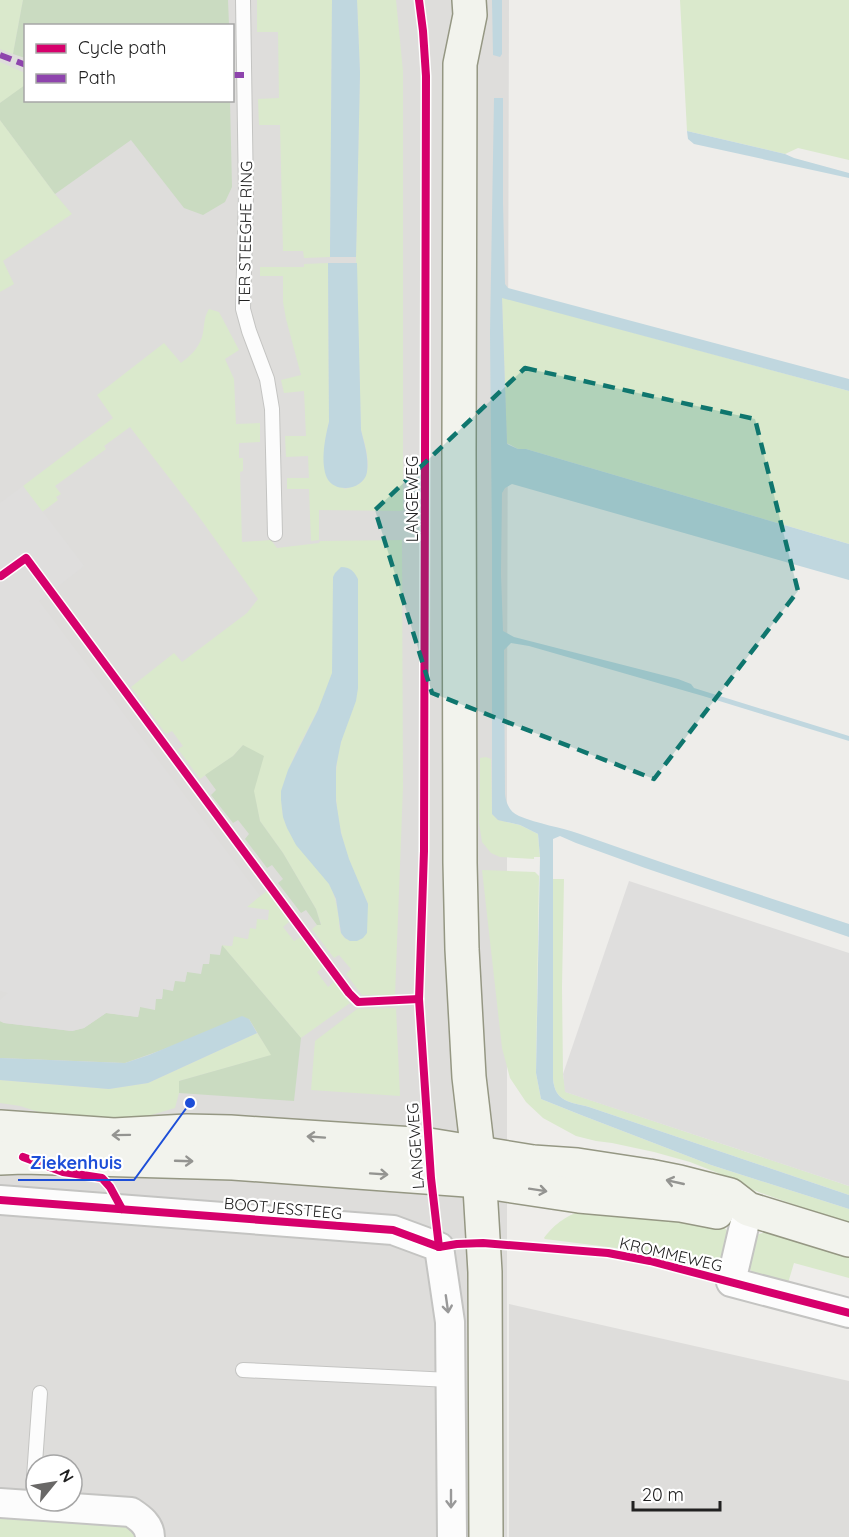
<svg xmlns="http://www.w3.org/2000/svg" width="849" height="1537" font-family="Quicksand,sans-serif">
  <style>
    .residential { fill: #dedddb; fill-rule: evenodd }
    .grass { fill: #dae9cc; fill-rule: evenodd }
    .forest { fill: #cadbc1 }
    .parking { fill: #dfdedd }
    .water { fill: #c0d7df }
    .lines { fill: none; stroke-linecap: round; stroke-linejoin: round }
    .lane-casing { stroke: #c4c4c2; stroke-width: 16 }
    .street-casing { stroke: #c4c4c2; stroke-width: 32 }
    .secondary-casing { stroke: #959783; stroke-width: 36 }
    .lane { stroke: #fcfcfc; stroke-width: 14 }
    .street { stroke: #fcfcfc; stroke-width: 28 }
    .secondary { stroke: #f2f3ed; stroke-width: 33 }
    .quiet { stroke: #8e44ad; stroke-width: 6; stroke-dasharray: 12 6; stroke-linecap: butt }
    .cycleway-casing { stroke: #fff; stroke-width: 11 }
    .cycleway { stroke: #d6006c; stroke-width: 8 }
    .oneway { stroke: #949491 }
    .oneway2 { stroke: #999 }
    .marked { fill: #0f766e; fill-opacity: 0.2; stroke: #0f766e; stroke-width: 4.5; stroke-dasharray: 12 8; stroke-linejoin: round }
    .labels { text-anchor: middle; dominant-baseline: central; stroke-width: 4.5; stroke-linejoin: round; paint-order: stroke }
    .street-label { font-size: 16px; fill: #212121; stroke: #fff }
    .leader { fill: none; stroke: #1d4ed8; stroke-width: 2 }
    .callout-dot { fill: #1d4ed8; stroke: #fff; stroke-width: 2 }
    .callout-label { font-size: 18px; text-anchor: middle; font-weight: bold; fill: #1d4ed8; stroke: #fff; stroke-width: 4.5; stroke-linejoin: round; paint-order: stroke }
  </style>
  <rect width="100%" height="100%" fill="#eeedea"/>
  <g class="residential">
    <path d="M0,0H509L507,739V1537H0ZM26,26H232V100H26ZM36,1465H72V1501H36Z"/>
    <polygon points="509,1304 849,1381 849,1537 509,1537"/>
  </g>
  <g class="grass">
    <polygon points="0,0 23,0 13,54 0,49"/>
    <polygon points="257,0 332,0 330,257 304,258 303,251 283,251 280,125 259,125 258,99 279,98 278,32 257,32"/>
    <path d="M357,0H396L403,71V511L319,510V540L311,541L309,489H287V478H309L308,456L286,457L285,436H306L304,391L284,393L281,380L301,375L286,319L283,302V276H260V267H304V264L328,263L329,422C324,441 323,459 327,478L345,489C350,487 355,486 359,484C375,473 365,445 361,430L356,257L360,73Z"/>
    <polygon points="680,0 849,0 849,160 798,148 785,154 687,131"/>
    <polygon points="0,62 25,73 26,85 0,103"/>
    <polygon points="0,120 55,194 72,214 3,261 14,284 0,292"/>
    <polygon points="502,297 849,391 849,544 526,449 518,449 507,443"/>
    <path d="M209,309L219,312L239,350L225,359L234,379L236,424L260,423V442L239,443V458H243V471L240,472L242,542L271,540L277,548L319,543L320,541L402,540L403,787L395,995H362L346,974L351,969L339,955L334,958L312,929L317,925L321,924L316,909L283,853L260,821L243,745L233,756L200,779L178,749L183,746L172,731L166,734L131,687L174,653L182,662L247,613L258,599L197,514L130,427L104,446L106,449L55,486L61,494L56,497L58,500L42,512L23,486L113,418L97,395L164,343L181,363C190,356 198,349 202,337C205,327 203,318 209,309ZM334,663L358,688C354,707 346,723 341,742C331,779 336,821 348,857C354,873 361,889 368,904L351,941C346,939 342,937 341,932C339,929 339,923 339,919C337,907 335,894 329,884C320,870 309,857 299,844C294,838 289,832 286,825C265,775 328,715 334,663Z"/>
    <polygon points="486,757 491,759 492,814 498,820 520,825 538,834 540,857 534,857 534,859 500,857 491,853 482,842 479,823 480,758"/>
    <polygon points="482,870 535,872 539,876 536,1073 541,1099 581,1115 711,1165 849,1209 849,1224 761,1193 734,1182 728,1177 690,1162 654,1152 612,1143 596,1141 576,1136 543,1118 526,1102 510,1078 502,1048"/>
    <path d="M552,879H564L562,987L563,1074L566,1092L849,1186V1195L589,1107C570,1102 555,1102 553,1079Z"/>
    <polygon points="267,891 289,922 283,927 294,941 301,937 323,967 317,972 328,987 334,982 350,1003 301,1038 222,945 232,946 233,936 247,939 247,906"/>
    <polygon points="396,1008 400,1096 311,1090 315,1041 357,1009"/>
    <polygon points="257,1033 272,1055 179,1081 179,1093 175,1108 121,1124 70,1122 20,1106 0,1103 0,1080 109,1089 148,1083"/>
    <path d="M585,1209L719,1220L730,1235L722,1266L709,1268L624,1249L545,1239L544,1238C556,1222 567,1216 585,1209Z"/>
    <polygon points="766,1232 771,1232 849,1257 849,1278 794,1263 788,1283 757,1277 748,1267 756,1235"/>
    <polygon points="0,1512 138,1519 138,1537 0,1537"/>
  </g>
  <g class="forest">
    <polygon points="23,0 228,0 229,25 26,26 25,58 13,54"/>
    <polygon points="25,85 26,100 230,101 232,187 225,202 203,215 184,208 131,140 55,194 0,120 0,103"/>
    <polygon points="243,745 264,756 254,791 260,821 283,853 316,909 321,925 317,925 306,910 301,913 278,883 283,879 272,865 267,868 245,839 249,834 238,820 233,823 211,795 216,790 205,775 233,756"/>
    <polygon points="222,945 301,1038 294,1101 179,1093 179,1081 271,1055 249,1019 125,1063 0,1058 0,1021 4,1023 72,1031 84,1028 106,1013 138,1017 140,1007 156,999 162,999 163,989 175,980 185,981 187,972 203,963 209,964 210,954"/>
  </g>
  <g class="parking">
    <polygon points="23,486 84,566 39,601 260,896 247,907 269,910 268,920 257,919 256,929 250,928 248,939 234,936 232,946 222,945 220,955 210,954 209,964 203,964 201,974 187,972 185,982 175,981 173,991 163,989 162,999 156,999 155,1010 140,1007 138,1017 106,1013 84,1028 72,1031 4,1023 0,1021 0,1000 8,993 0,991 0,503"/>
    <polygon points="629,881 849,953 849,1186 565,1092 563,1074"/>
  </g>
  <g class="water">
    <polygon points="332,0 357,0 360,73 356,257 330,257"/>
    <polygon points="492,0 502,0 502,54 500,57 493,55"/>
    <path d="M494,98H503V203L505,284L508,288L849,379V391L502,298L507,444L518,449H526L849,544V580L512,484L505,488L502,493L501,574L503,631L514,637L678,679L691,684L694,688L849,736V741L703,696L529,646L511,643L504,650L505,794C506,804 510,812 519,816C538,824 560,827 580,834C669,866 759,894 849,924V937L645,868L576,843L560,836L553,839V1079C555,1102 570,1102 589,1107L849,1195V1209L711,1165L581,1115L541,1099L536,1073L540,857L538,834L520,825L498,820L492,814V545L490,333Z"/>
    <polygon points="687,131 785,154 794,158 849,173 849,178 694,144 688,139"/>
    <path d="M328,263H357L361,430C364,443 369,457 367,472C364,490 335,494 327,478C320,462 325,438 329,422Z"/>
    <path d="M341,567C350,567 354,571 358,579V688L356,701L341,742L336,767V801L341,833L349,859L368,904L367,933L363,938L357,941H350L345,938L341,933L336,899L329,884L296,845L287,828L283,817L281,800V791L288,770L318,710L332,673L333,577L335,573Z"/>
    <polygon points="242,1016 249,1019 257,1033 148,1083 109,1089 0,1080 0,1058 125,1063 149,1055"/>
  </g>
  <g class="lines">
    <defs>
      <g id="lane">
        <polyline points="243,0 246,195 243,309 249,331 267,379 272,409 275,534"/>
        <polyline points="243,1370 450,1380"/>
        <polyline points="32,1505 40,1393"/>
      </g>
      <g id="street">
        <polyline points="0,1200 393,1230 439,1247 450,1322 452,1537"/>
        <polyline points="748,1209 731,1282 849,1313"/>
        <path d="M0,1503L131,1512C140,1518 150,1525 150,1537"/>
      </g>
      <g id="secondary">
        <polyline points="469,0 470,15 460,64 459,451 460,863 462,949 469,1077 478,1154 485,1272 486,1537"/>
        <polyline points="0,1127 114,1135 187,1131 230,1132 429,1145 533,1162 577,1165 649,1176 679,1182 730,1195 748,1209 849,1240"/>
        <polyline points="0,1158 23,1157 233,1163 480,1181 579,1196 681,1205 717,1212"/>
      </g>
    </defs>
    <use href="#lane" class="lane-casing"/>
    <use href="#street" class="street-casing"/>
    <use href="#secondary" class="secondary-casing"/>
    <use href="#lane" class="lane"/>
    <use href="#street" class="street"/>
    <use href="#secondary" class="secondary"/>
    <g class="quiet">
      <polyline points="0,55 26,65"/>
      <polyline points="232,75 244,75"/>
    </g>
    <defs>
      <g id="cycleway">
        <polyline points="419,0 423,31 426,76 424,851 419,999 431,1178 439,1247"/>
        <polyline points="1,576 26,558 349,993 358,1002 419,999"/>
        <polyline points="23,1157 63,1172 102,1178 110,1187 122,1209"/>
        <polyline points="0,1200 393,1230 439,1247 457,1244 483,1243 608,1253 650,1261 849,1313"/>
      </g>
    </defs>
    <use href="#cycleway" class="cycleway-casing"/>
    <use href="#cycleway" class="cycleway"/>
  </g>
  <defs><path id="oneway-shaft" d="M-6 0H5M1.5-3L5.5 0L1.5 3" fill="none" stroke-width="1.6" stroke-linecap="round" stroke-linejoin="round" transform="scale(1.5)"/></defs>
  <g class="oneway">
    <use href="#oneway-shaft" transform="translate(121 1135) rotate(179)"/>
    <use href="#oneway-shaft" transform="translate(316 1137) rotate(-176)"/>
    <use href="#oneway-shaft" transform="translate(184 1161) rotate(2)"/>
    <use href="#oneway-shaft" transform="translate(379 1174) rotate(4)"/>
    <use href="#oneway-shaft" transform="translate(675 1182) rotate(-167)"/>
    <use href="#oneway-shaft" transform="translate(538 1190) rotate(9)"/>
  </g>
  <g class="oneway2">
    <use href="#oneway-shaft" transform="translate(447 1304) rotate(82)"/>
    <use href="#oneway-shaft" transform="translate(451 1499) rotate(90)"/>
  </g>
  <path class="marked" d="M525,368L755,419L798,591L654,779L432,693L375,510Z"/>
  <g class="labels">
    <g class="street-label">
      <text transform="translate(245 233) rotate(-89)">TER STEEGHE RING</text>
      <text transform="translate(412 499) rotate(-90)">LANGEWEG</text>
      <text transform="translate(415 1146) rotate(-94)">LANGEWEG</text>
      <text transform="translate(283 1208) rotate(5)">BOOTJESSTEEG</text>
      <text transform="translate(671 1254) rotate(13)">KROMMEWEG</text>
    </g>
  </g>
  <path class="leader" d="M190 1103L134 1180H18"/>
  <circle class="callout-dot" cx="190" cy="1103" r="6"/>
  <g class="callout-label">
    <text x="76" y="1169">Ziekenhuis</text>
  </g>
  <rect x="24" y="24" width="210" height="78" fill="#ffffff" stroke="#a6a6a6" stroke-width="1.5"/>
  <rect x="36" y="44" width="30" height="9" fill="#d6006c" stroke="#a6a6a6" stroke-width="1.5"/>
  <text x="78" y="54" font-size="18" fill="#212121">Cycle path</text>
  <rect x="36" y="74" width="30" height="9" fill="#8e44ad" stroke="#a6a6a6" stroke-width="1.5"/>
  <text x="78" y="84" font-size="18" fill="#212121">Path</text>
  <g transform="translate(54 1483) rotate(60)"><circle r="28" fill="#ffffff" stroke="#a6a6a6" stroke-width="1.5"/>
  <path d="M0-4.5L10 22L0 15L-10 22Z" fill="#696867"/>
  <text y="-9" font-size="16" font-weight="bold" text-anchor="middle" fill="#212121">N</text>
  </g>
  <path d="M633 1501v9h87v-9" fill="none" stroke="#212121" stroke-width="3"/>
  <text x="642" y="1501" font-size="18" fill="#212121" stroke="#ffffff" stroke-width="4.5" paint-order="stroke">20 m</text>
</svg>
